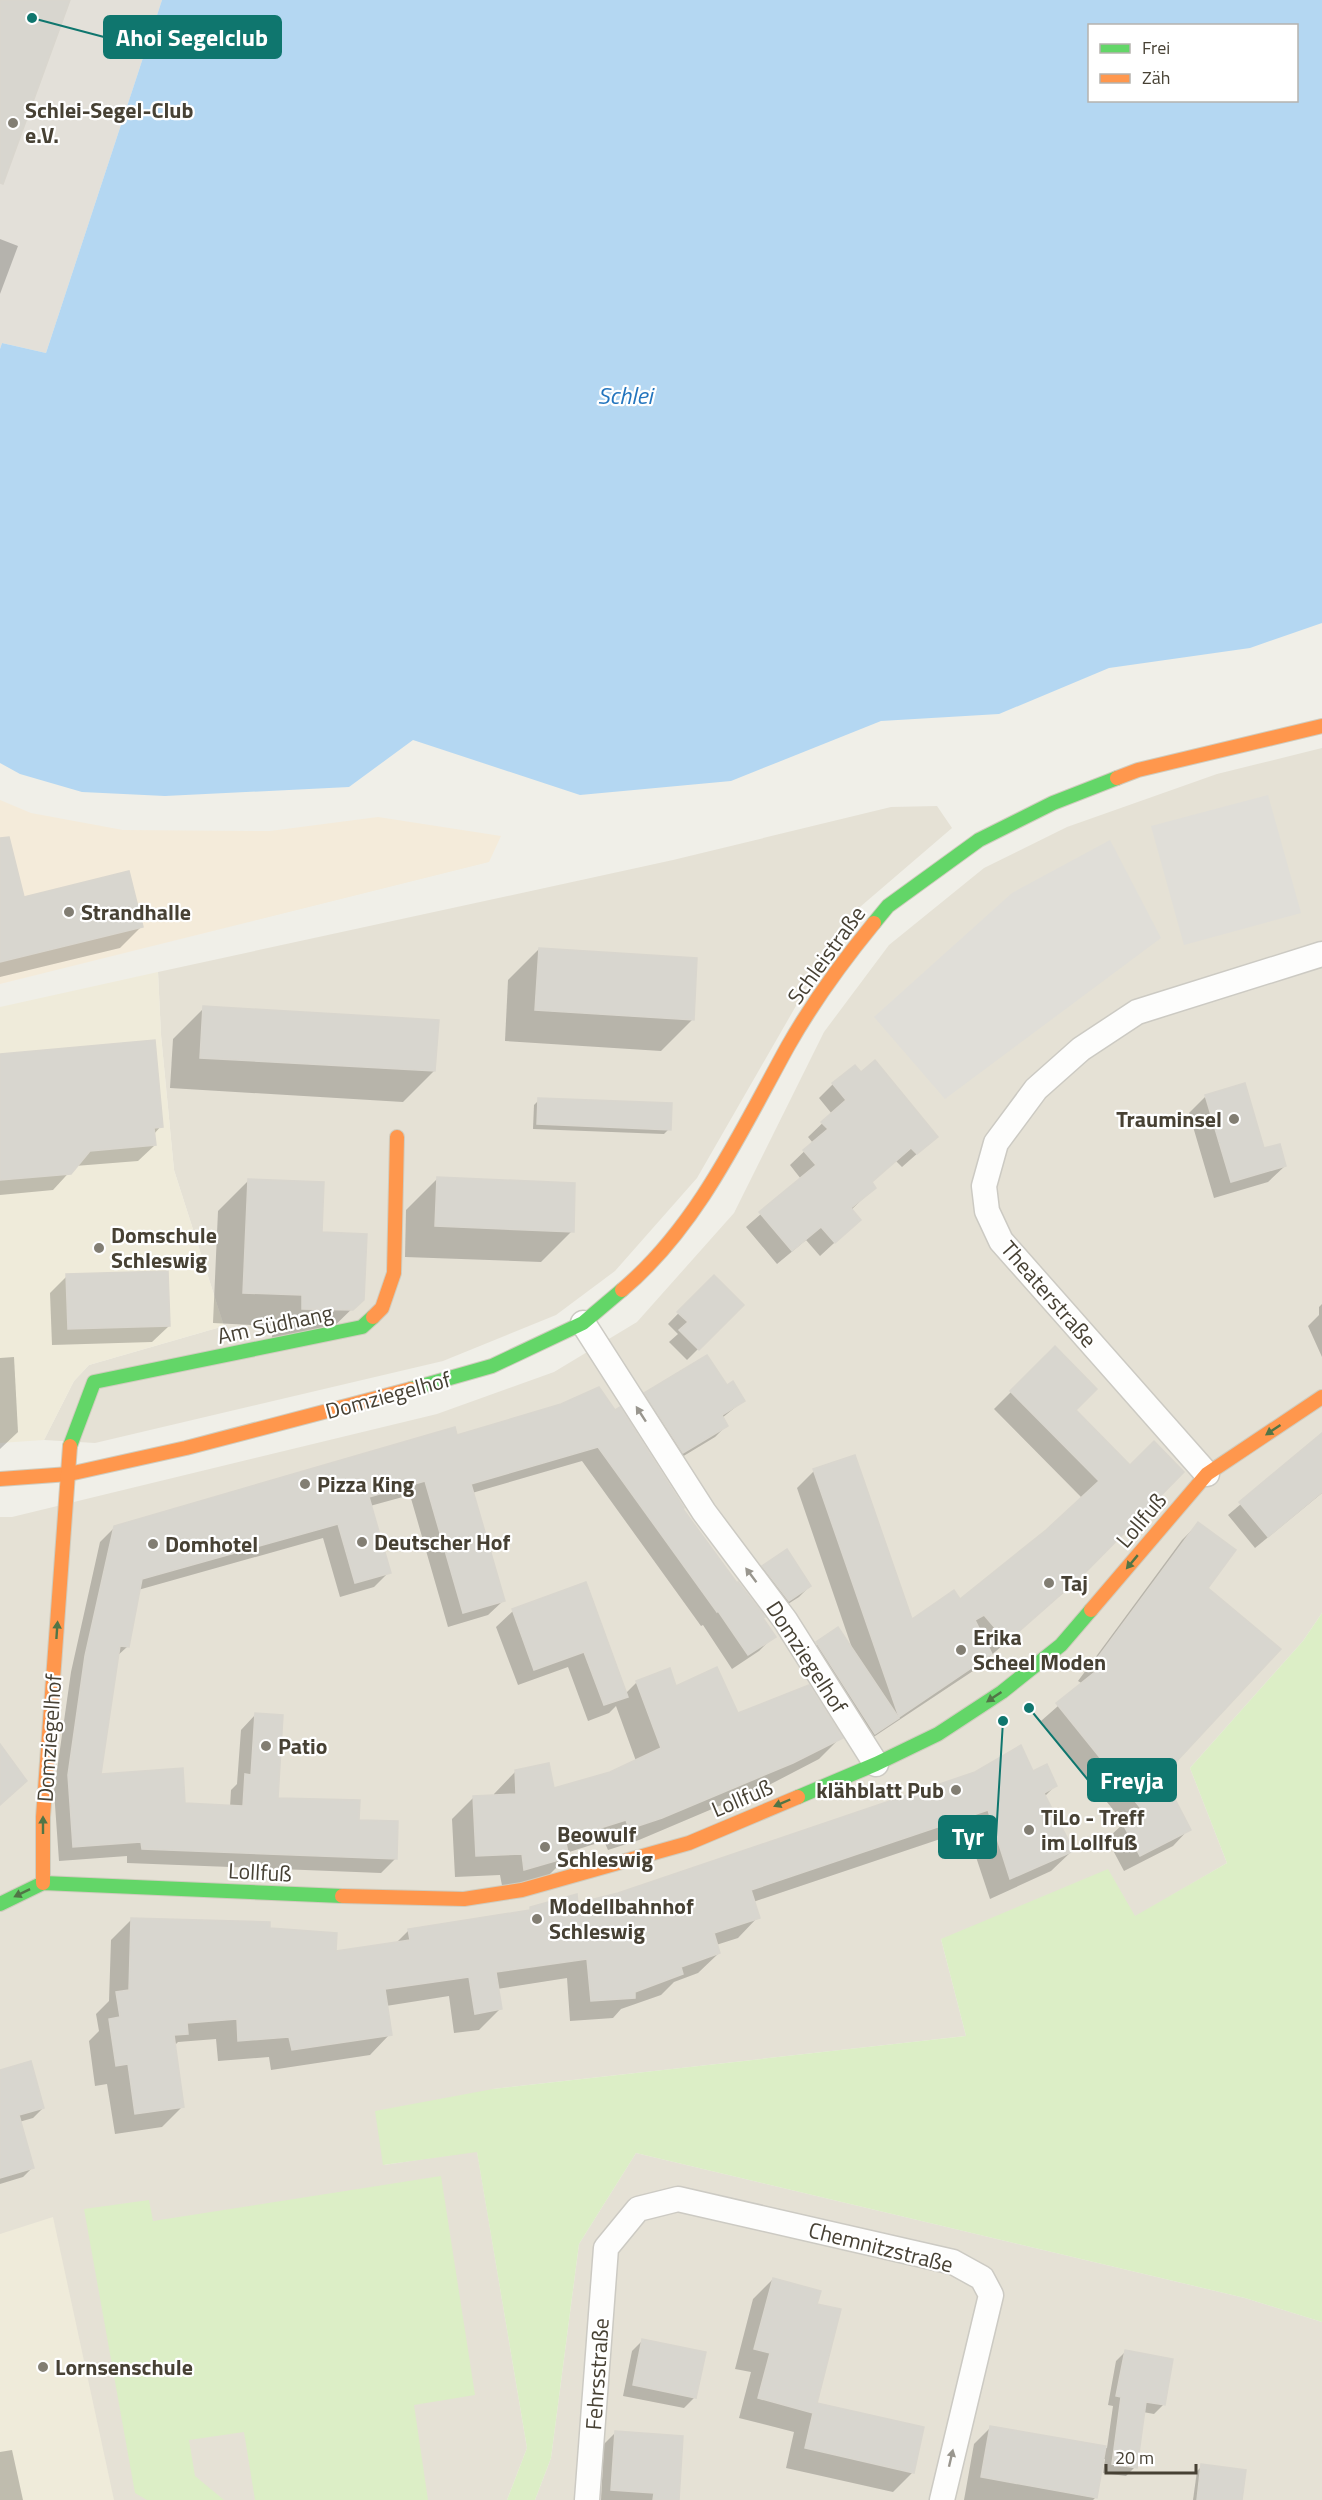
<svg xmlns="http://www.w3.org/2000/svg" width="1322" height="2500" font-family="'Titillium Web',sans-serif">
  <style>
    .residential { fill: #e5e1d5 }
    .commercial { fill: #f4ebda }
    .industrial { fill: #e3e0d9 }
    .education { fill: #efebda }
    .green { fill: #dceec6 }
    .parking { fill: #e0ded8 }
    .water { fill: #b4d7f2; fill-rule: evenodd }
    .shadow { fill: #0003 }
    .building { fill: #d8d6cf; stroke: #d9d6ce; stroke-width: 1.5 }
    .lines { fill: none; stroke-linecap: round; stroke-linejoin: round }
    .street-casing { stroke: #cccac3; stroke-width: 27 }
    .fast-casing { stroke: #d0ccbe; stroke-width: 16 }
    .slow-casing { stroke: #d0ccbe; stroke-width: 16 }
    .street { stroke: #fdfdfc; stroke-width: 24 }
    .fast { stroke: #63d668; stroke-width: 14 }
    .slow { stroke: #ff974d; stroke-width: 14 }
    .oneway { fill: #99968e }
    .oneway2 { fill: #517546 }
    .poi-dot { fill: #827e73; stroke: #fff; stroke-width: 2 }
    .labels { text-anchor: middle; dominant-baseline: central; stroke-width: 4.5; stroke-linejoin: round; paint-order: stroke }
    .poi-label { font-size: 22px; font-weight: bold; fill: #474134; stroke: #fff; text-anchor: start }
    .street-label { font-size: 22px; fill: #474134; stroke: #fff }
    .water-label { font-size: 24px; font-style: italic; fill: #2375be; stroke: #fff }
    .leader { fill: none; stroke: #0f766e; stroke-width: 2 }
    .callout-dot { fill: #0f766e; stroke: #fff; stroke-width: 2 }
    .callout { fill: #0f766e; stroke: #0f766e; stroke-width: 2 }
    .callout-label { font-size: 24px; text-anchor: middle; font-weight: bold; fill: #fff }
  </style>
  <rect width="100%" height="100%" fill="#f0efe8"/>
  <g class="residential">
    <polygon points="1322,748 1322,1613 1303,1641 1190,1768 1227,1863 1135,1917 941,1939 966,2036 493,2089 384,2165 477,2151 527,2448 507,2500 0,2500 0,1517 12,1517 437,1414 554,1372 637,1322 734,1213 824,1032 889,945 984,868 1067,827 1217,774"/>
    <polygon points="937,806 952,828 846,919 697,1178 615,1271 556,1315 443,1361 95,1443 44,1440 74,1381 89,1365 224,1326 174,1170 161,1035 158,972 673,860 891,807"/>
    <polygon points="636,2153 1245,2298 1322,2322 1322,2500 535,2500 551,2458 579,2244"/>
  </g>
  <polygon class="commercial" points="0,800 31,813 123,830 270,831 378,817 501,836 489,862 0,984"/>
  <polygon class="industrial" points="0,0 162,0 46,353 2,343 0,349"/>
  <g class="education">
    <polygon points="158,972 161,1035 174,1170 224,1326 89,1365 74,1381 44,1440 0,1443 0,1007"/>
    <polygon points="53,2217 114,2500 0,2500 0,2234"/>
  </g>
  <g class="green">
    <polygon points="1322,1613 1322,2322 1245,2298 636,2153 579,2244 551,2458 535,2500 507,2500 527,2448 477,2152 383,2165 375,2111 493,2089 966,2036 941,1939 1108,1869 1135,1916 1227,1863 1190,1768 1303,1641"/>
    <polygon points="441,2176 475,2395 414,2405 428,2500 255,2500 244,2432 189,2440 195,2476 224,2500 147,2500 135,2493 84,2209 149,2200 153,2221"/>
  </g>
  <g class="parking">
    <polygon points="1268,795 1301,913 1184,945 1151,826"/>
    <polygon points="1110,840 1161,938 945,1099 874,1017 1012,893"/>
  </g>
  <path class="water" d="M162,0H1322V623L1250,648L1109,668L999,714L881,721L731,781L580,795L413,740L349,787L165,796L82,792L20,774L0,763V349L2,343L46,353ZM1090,26H1296V100H1090Z"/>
  <g class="shadow">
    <polygon points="0,239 18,246 0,294"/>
    <polygon points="0,854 22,898 141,927 120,948 0,977"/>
    <polygon points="539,949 692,1020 661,1051 505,1041 508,980"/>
    <polygon points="204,1008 434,1071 403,1102 170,1088 173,1039"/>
    <polygon points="0,1056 161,1126 154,1134 155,1145 138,1161 75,1166 53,1190 0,1195"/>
    <polygon points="833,1084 936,1137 902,1167 896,1161 870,1183 874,1188 851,1210 859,1220 820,1256 806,1240 777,1264 746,1227 801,1179 790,1165 813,1143 808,1137 832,1114 819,1098"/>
    <polygon points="1206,1096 1263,1150 1285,1166 1268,1182 1214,1198 1189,1113"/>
    <polygon points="539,1100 669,1129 664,1134 533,1129 534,1105"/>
    <polygon points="437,1179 572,1231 541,1262 405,1257 406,1210"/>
    <polygon points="249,1180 320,1233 362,1299 320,1340 272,1339 272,1326 213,1323 218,1211"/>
    <polygon points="67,1276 169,1326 152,1342 52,1345 50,1293"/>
    <polygon points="714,1277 742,1305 687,1360 669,1342 678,1334 668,1324"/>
    <polygon points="1322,1304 1322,1357 1308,1326 1319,1315 1319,1307"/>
    <polygon points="1055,1348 1074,1410 1130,1467 1064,1592 973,1671 863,1744 806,1654 838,1629 852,1648 797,1488 814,1471 911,1621 959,1601 1047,1531 1082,1498 994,1409"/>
    <polygon points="14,1357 18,1432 0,1449 0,1358"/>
    <polygon points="645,1394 743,1401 722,1418 726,1426 715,1437 672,1463 634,1405"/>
    <polygon points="562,1405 681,1509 774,1636 759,1651 732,1669 703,1625 701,1626 582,1461 472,1493 503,1601 488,1615 448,1627 410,1495 370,1506 389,1572 374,1587 340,1597 323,1538 138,1590 127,1647 116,1657 99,1776 183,1804 230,1807 231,1790 237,1784 241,1730 255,1715 277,1799 358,1821 396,1858 381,1873 127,1863 127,1856 59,1861 54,1791 71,1672 100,1542 115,1527 456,1437"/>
    <polygon points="1322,1435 1322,1493 1255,1548 1228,1515"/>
    <polygon points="1198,1524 1206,1588 1161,1776 1189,1829 1173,1846 1124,1871 1107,1839 1124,1823 1041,1721 1083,1684 1078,1681 1182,1540"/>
    <polygon points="763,1567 810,1586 799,1597 777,1611 752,1578"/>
    <polygon points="585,1584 625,1694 637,1682 676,1689 738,1715 841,1737 819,1759 769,1785 639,1840 608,1850 604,1841 566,1853 567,1857 545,1879 503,1891 500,1875 455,1877 452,1819 474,1797 494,1796 494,1794 515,1772 553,1790 610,1773 636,1761 616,1706 609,1713 588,1721 568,1667 518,1685 496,1627 513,1611"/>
    <polygon points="1032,1773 1056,1785 1044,1797 1072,1851 1051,1871 990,1899 967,1830 753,1902 758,1917 738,1938 716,1945 719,1953 698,1973 674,1982 661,1995 621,2009 613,2018 570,2021 567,1978 497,1989 500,2009 479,2030 454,2033 449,1996 386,2006 390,2034 370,2055 271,2070 269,2057 218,2061 216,2039 178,2042 174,2046 183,2106 162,2127 115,2134 107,2084 95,2086 89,2041 99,2031 96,2014 109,2001 111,1940 132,1919 268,1929 334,1953 396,1943 409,1930 528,1912 531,1909 577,1905 618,1895"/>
    <polygon points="0,2071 43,2108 33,2118 19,2122 33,2167 23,2177 0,2184"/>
    <polygon points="773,2279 816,2305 815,2404 913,2472 893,2492 786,2468 794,2432 739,2418 751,2372 735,2369 753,2299"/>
    <polygon points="643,2340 695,2397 684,2408 623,2396 632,2351"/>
    <polygon points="1125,2352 1163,2405 1154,2414 1143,2412 1135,2467 1126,2476 1103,2473 1105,2459 1103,2459 1096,2497 1093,2500 964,2500 974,2444 991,2427 1107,2448 1113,2406 1108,2405 1116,2361"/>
    <polygon points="615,2433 677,2500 601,2500 604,2444"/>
    <polygon points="12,2450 23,2500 0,2500 0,2452"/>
    <polygon points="1202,2466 1244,2471 1242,2500 1193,2500 1197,2471"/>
  </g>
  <g class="building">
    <polygon points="0,0 70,0 3,184 0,183"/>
    <polygon points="9,837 24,897 129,871 143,927 0,962 0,838"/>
    <polygon points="539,948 697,958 694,1020 535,1010"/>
    <polygon points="203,1006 439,1020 435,1071 200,1058"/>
    <polygon points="155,1040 163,1127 154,1128 156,1145 90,1151 71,1174 0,1180 0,1054"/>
    <polygon points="875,1060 938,1137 917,1154 911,1148 872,1182 876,1188 851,1208 861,1220 835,1243 821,1227 792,1251 759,1212 816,1165 803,1150 828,1129 821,1122 846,1100 832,1083 855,1065 861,1072"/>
    <polygon points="1245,1083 1264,1148 1280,1144 1286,1166 1231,1182 1205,1095"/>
    <polygon points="538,1098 672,1103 671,1130 537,1124"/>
    <polygon points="437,1177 575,1183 574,1232 435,1226"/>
    <polygon points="248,1179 324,1182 322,1232 367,1234 364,1300 353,1310 302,1309 302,1295 243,1293"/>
    <polygon points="168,1271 170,1326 68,1329 66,1274"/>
    <polygon points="714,1275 744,1305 699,1350 679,1330 688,1322 677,1312"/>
    <polygon points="1055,1346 1097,1389 1076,1410 1130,1465 1154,1441 1184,1472 1083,1575 1007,1642 984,1615 975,1620 992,1654 899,1717 813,1469 855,1455 912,1619 954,1590 960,1599 1046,1530 1099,1481 1010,1391"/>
    <polygon points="707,1355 727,1385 733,1381 745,1401 722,1415 728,1426 683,1453 644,1393"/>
    <polygon points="599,1387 615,1410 620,1407 684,1508 683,1509 737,1583 738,1582 765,1617 763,1618 776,1637 748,1655 718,1611 717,1612 598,1447 471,1484 505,1601 463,1613 425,1481 369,1497 391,1573 355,1583 338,1524 142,1579 129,1647 120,1646 101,1774 183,1768 185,1803 243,1806 245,1774 251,1775 255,1713 283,1715 278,1798 360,1800 359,1820 398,1821 397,1859 142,1849 141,1842 73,1847 68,1775 85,1656 114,1526 455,1427 457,1435 561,1404"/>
    <polygon points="1322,1433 1322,1492 1268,1537 1239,1502"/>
    <polygon points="1198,1522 1236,1550 1208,1588 1281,1649 1163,1776 1191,1830 1140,1856 1122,1822 1143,1811 1056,1703 1100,1668 1093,1664"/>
    <polygon points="787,1549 811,1586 789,1601 762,1566"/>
    <polygon points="586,1582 628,1697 604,1705 584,1652 534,1670 512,1609"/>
    <polygon points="838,1627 899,1718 875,1734 816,1642"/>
    <polygon points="717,1667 738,1713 809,1685 843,1738 793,1763 662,1818 629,1829 626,1820 565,1839 569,1857 524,1870 522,1854 476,1856 473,1796 516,1794 515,1770 549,1763 554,1788 610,1772 661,1748 636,1681 670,1668 676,1686"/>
    <polygon points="0,1744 27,1781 0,1805"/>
    <polygon points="1021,1745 1033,1771 1047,1764 1057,1786 1044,1793 1074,1851 1010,1879 988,1810 751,1890 760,1918 714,1933 720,1953 681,1967 683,1974 635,1992 635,1998 591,2001 587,1959 496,1972 502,2009 475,2014 469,1977 385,1989 392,2035 292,2050 289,2037 238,2041 237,2019 187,2023 188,2034 174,2035 184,2107 135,2114 128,2064 116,2066 109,2019 120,2017 116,1992 129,1990 131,1918 270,1922 270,1928 337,1933 336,1951 410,1940 408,1929 530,1910 530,1907 577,1894 578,1903 618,1893 975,1772"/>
    <polygon points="31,2061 44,2108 19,2115 34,2168 0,2178 0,2070"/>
    <polygon points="773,2278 821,2291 817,2304 841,2309 817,2403 924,2427 914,2473 805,2448 813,2413 758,2398 770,2353 754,2349"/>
    <polygon points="642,2339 706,2352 696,2398 633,2385"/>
    <polygon points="1125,2350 1173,2359 1165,2405 1146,2402 1137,2468 1112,2464 1121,2397 1116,2396"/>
    <polygon points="990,2426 1106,2446 1097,2498 981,2477"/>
    <polygon points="615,2431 683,2436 679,2500 653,2500 654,2493 611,2490"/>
    <polygon points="1201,2464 1246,2470 1242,2500 1197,2500"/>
  </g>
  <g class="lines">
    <defs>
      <g id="street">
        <polyline points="583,1323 704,1512 785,1620 876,1764"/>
        <polyline points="1207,1474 1001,1241 987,1211 984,1186 996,1143 1036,1089 1081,1049 1137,1012 1322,954"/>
        <polyline points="587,2500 606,2248 638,2209 678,2199 953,2262 982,2278 991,2295 942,2500"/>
      </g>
      <g id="fast">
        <polyline points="874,923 888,906 979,840 1053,803 1117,778"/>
        <polyline points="411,1389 492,1366 583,1323 622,1290"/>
        <polyline points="70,1446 94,1382 362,1327 373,1317"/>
        <polyline points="798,1797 876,1764 938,1734 1002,1692 1061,1645 1091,1610"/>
        <polyline points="0,1904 43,1883 342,1896"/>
      </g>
      <g id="slow">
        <polyline points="1117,778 1138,770 1322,726"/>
        <path d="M622,1290C698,1226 741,1131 788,1046C813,1002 842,962 874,923"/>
        <polyline points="373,1317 382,1308 394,1273 397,1137"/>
        <polyline points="0,1479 69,1474 186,1448 411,1389"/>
        <polyline points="1091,1610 1207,1474 1322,1397"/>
        <polyline points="43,1883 43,1817 70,1446"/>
        <polyline points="342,1896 464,1899 522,1890 689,1843 798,1797"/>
      </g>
    </defs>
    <use href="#street" class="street-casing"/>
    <use href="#fast" class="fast-casing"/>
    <use href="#slow" class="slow-casing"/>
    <use href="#street" class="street"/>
    <use href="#fast" class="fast"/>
    <use href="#slow" class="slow"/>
  </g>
  <defs><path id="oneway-solid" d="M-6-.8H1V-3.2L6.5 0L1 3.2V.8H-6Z" transform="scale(1.5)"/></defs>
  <g class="oneway">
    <use href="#oneway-solid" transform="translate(641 1414) rotate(-123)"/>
    <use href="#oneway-solid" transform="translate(751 1575) rotate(-127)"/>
    <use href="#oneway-solid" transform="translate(951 2458) rotate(-77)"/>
  </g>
  <g class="oneway2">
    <use href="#oneway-solid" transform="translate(1273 1430) rotate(146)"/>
    <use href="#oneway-solid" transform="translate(1132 1562) rotate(130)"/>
    <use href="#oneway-solid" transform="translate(57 1630) rotate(-86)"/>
    <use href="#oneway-solid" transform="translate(994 1697) rotate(146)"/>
    <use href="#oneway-solid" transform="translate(782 1803) rotate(157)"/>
    <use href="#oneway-solid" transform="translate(43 1825) rotate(-90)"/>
    <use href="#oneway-solid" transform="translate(22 1893) rotate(154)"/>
  </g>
  <g class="poi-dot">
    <circle cx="13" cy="123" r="6"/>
    <circle cx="69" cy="912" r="6"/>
    <circle cx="1234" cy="1119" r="6"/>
    <circle cx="99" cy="1248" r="6"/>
    <circle cx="305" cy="1484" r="6"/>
    <circle cx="362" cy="1542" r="6"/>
    <circle cx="153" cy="1544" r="6"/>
    <circle cx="1049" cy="1583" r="6"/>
    <circle cx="961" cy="1650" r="6"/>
    <circle cx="266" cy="1746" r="6"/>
    <circle cx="956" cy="1790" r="6"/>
    <circle cx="1029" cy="1830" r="6"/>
    <circle cx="545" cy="1847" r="6"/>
    <circle cx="537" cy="1919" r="6"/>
    <circle cx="43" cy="2367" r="6"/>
  </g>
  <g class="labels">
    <g class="poi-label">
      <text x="25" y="110">Schlei-Segel-Club<tspan x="25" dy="25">e.V.</tspan></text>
      <text x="81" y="912">Strandhalle</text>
      <text x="1222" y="1119" text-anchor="end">Trauminsel</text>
      <text x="111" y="1235">Domschule<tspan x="111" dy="25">Schleswig</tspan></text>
      <text x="317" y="1484">Pizza King</text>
      <text x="374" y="1542">Deutscher Hof</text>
      <text x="165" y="1544">Domhotel</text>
      <text x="1061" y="1583">Taj</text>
      <text x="973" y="1637">Erika<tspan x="973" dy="25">Scheel Moden</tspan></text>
      <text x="278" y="1746">Patio</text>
      <text x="944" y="1790" text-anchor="end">klähblatt Pub</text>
      <text x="1041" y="1817">TiLo - Treff<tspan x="1041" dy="25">im Lollfuß</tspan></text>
      <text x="557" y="1834">Beowulf<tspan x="557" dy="25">Schleswig</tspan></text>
      <text x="549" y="1906">Modellbahnhof<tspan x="549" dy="25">Schleswig</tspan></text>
      <text x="55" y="2367">Lornsenschule</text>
    </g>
    <g class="street-label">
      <text transform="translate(826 955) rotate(-54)">Schleistraße</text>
      <text transform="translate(1049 1294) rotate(49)">Theaterstraße</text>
      <text transform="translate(275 1324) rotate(-12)">Am Südhang</text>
      <text transform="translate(388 1395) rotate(-15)">Domziegelhof</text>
      <text transform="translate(1141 1520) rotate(-50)">Lollfuß</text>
      <text transform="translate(807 1657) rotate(57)">Domziegelhof</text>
      <text transform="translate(49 1738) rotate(-86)">Domziegelhof</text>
      <text transform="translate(742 1798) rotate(-23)">Lollfuß</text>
      <text transform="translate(260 1872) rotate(3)">Lollfuß</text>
      <text transform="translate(881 2247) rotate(14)">Chemnitzstraße</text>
      <text transform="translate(597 2374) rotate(-86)">Fehrsstraße</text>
    </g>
    <g class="water-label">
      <text x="625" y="395">Schlei</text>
    </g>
  </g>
  <path class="leader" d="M32 18L104 37M1029 1708L1088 1780M1003 1721L996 1837"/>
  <g class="callout-dot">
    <circle cx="32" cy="18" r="6"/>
    <circle cx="1029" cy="1708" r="6"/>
    <circle cx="1003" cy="1721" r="6"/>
  </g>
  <g class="callout">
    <rect x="104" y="16" width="177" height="42" rx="6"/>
    <rect x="1088" y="1759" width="88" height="42" rx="6"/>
    <rect x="939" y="1816" width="57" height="42" rx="6"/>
  </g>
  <g class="callout-label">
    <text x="192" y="46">Ahoi Segelclub</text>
    <text x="1132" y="1789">Freyja</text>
    <text x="968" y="1845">Tyr</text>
  </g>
  <rect x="1088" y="24" width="210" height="78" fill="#ffffff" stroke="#b5b3ae" stroke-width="1.5"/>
  <rect x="1100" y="44" width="30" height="9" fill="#63d668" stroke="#b5b3ae" stroke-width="1.5"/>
  <text x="1142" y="54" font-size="18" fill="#474134">Frei</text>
  <rect x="1100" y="74" width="30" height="9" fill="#ff974d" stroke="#b5b3ae" stroke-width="1.5"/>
  <text x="1142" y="84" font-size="18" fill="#474134">Zäh</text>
  <path d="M1106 2464v9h90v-9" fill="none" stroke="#474134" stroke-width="3"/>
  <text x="1115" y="2464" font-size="18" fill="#474134" stroke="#ffffff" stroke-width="4.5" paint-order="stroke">20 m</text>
</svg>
